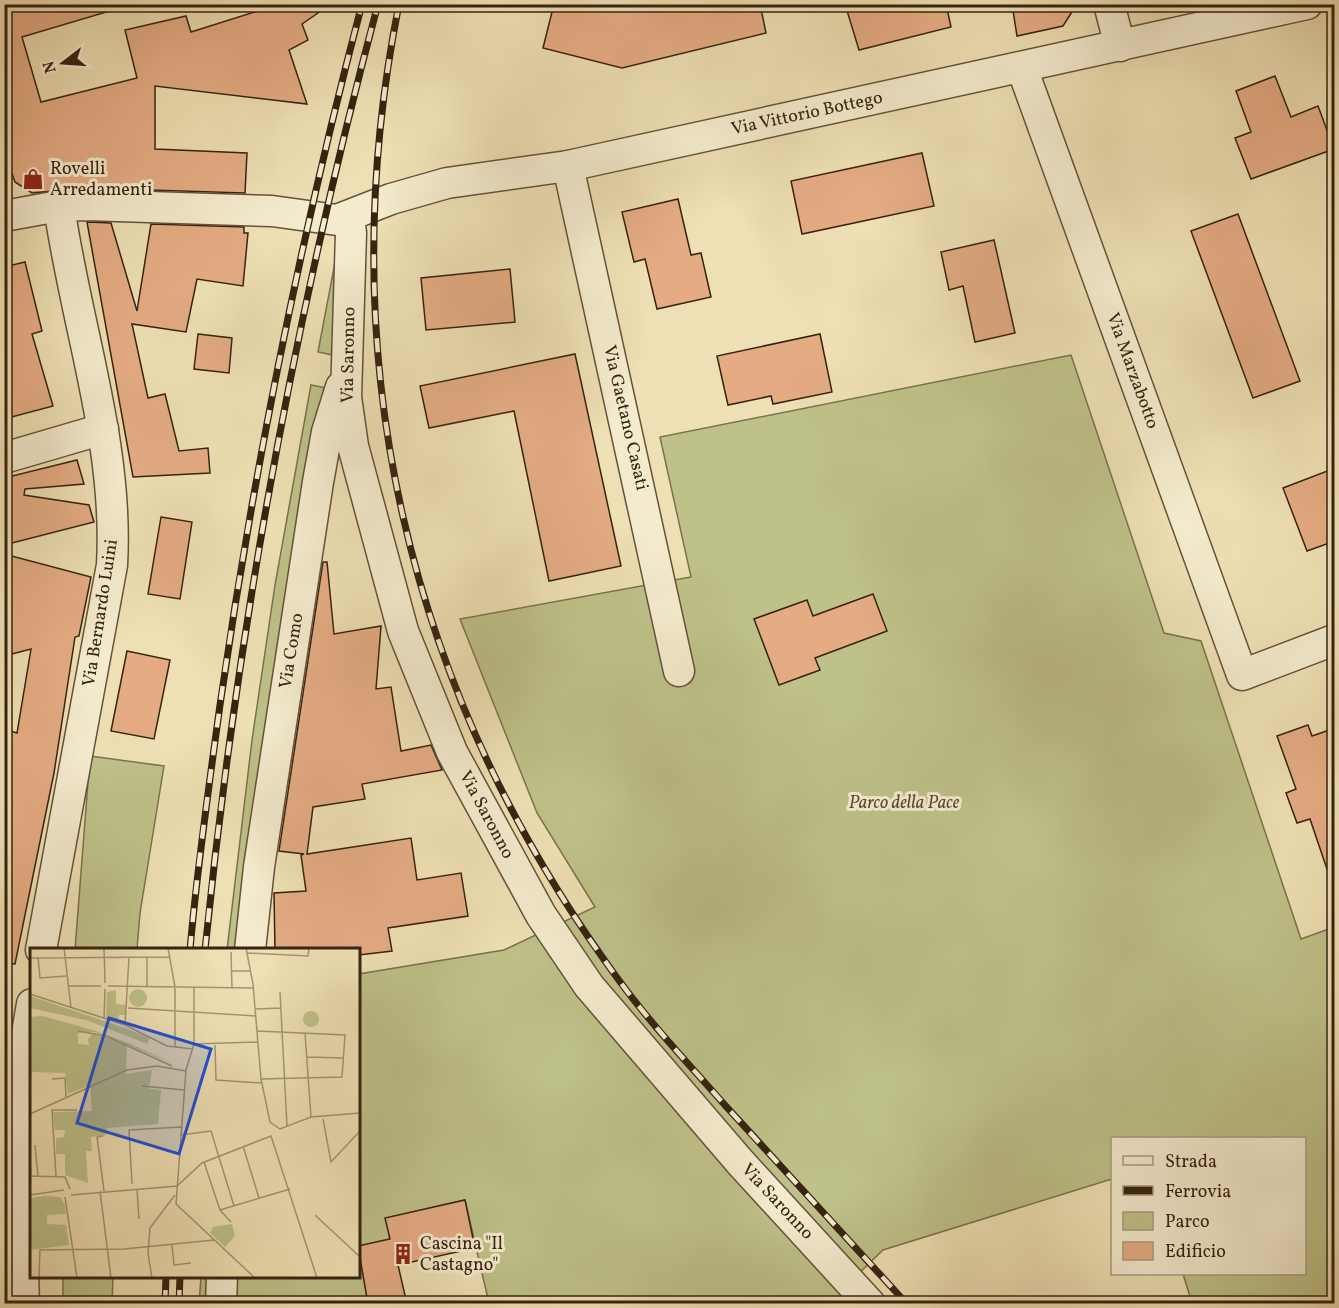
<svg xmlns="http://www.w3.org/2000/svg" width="1339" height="1308" font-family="Vollkorn,serif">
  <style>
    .green { fill: #bec189; stroke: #7a724d; stroke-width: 1.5 }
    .building { fill: #e5ac84; stroke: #362311; stroke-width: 1.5 }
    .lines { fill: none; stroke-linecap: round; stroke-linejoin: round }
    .street-casing { stroke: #64523a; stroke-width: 33 }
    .street { stroke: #f4ebce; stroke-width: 30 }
    .rail-casing { stroke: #362311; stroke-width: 7 }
    .rail { stroke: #f4ebce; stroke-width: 4.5; stroke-dasharray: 14; stroke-linecap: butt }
    .labels { text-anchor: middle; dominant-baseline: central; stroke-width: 6; stroke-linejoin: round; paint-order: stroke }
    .street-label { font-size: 18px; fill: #362311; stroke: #f4ebce }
    .poi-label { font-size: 18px; fill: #362311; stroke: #f4ebce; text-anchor: start }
    .park-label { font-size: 18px; font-style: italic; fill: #584a2f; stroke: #f4ebce }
    .inset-road { fill: none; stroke: #a49473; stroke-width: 1.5 }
    .view { fill: #1d4ed8; fill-opacity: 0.15; stroke: #1d4ed8; stroke-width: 3 }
    .inset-edge { fill: none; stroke: #362311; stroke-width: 3 }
  </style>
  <rect width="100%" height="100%" fill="#eee0b4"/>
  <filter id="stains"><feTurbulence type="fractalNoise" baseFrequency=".00333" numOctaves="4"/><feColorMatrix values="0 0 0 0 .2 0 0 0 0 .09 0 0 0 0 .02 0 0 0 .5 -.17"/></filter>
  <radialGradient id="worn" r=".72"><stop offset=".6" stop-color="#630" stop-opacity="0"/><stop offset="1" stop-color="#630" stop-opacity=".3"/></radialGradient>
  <g class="green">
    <polygon points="337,252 333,355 318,352"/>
    <polygon points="1071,355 1164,633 1201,641 1301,939 1334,927 1334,1303 1192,1303 1183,1274 1304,1274 1304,1138 1112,1138 1112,1179 883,1250 844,1288 857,1303 489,1303 465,1200 386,1218 390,1239 359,1246 359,974 504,950 595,907 537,813 460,619 691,577 660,437"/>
    <polygon points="311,385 327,388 316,418 241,949 227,950 252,740 275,585"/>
    <polygon points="90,756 164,766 140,913 137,949 75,950"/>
    <polygon points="359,1249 368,1303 231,1304 234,1277 358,1276"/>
    <polygon points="63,1277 113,1277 112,1303 63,1303"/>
    <polygon points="201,1277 215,1277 214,1303 199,1304"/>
  </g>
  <g class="building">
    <polygon points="4,4 12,4 13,7 23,4 112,4 113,10 22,37 41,102 137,78 125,30 186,16 191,32 280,4 331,4 302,24 308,40 289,50 307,104 155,86 155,149 247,153 245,193 86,188 32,193 15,182 4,152"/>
    <polygon points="554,4 760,4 766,33 622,68 543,48"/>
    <polygon points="845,4 946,4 951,27 859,50"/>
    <polygon points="1012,4 1077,4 1063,26 1017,36"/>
    <polygon points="1275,76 1291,117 1318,106 1334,149 1251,179 1235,138 1251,132 1236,91"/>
    <polygon points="922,153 934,206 802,234 791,181"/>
    <polygon points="678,199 691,255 701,253 711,297 657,309 645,259 634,262 622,212"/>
    <polygon points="1238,214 1300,381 1253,398 1191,231"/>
    <polygon points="87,222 111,223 137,311 151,224 244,227 244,233 248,233 243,286 197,279 186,332 132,324 148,398 165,394 179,451 208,448 210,473 133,477"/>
    <polygon points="994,240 1015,333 975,342 963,286 949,290 941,252"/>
    <polygon points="25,262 42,331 32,334 53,406 4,419 4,267"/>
    <polygon points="510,269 515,322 426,330 421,278"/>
    <polygon points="198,334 232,338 229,373 194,369"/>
    <polygon points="820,334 832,392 773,404 771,396 728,405 717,356"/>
    <polygon points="575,354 621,566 549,581 514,411 429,428 420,386"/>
    <polygon points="77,460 84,484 25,489 24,495 89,505 94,522 4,545 4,478"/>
    <polygon points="1335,468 1335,541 1307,551 1283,488"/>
    <polygon points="161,517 192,522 180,599 148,594"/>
    <polygon points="4,554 91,577 79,636 75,637 54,773 15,964 4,963 4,729 17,733 31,649 4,656"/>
    <polygon points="323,562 327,562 334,634 381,626 376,689 391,687 401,751 431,745 442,770 362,784 365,799 313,807 307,854 411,838 417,880 461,873 468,916 388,928 392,951 359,955 358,950 275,950 274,893 306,891 301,855 304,854 279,851"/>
    <polygon points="873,594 887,631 815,658 820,670 779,685 754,619 807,600 813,616"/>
    <polygon points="127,651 170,660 154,739 111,731"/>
    <polygon points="1308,725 1312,736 1335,728 1335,881 1331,881 1310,819 1297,823 1286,793 1296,789 1277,736"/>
    <polygon points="465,1200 475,1248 398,1265 407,1304 368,1304 358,1246 390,1239 385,1218"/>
  </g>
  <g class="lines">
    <defs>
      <g id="street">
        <polyline points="1109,4 1120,46"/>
        <polyline points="1022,68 1242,675 1334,640"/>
        <polyline points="568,166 679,671"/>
        <polyline points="4,216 59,206 87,205 272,211 337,220 391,199 447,183 568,166 1307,4"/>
        <polyline points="349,217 351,233 346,397 353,446 403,631 452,752 541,915 589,986 740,1162 870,1304"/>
        <polyline points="4,458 103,429"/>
        <path d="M41,950L112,565C119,443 76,326 59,206"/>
        <polyline points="250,950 259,867 318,482 327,432 341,387"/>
        <polyline points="24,1304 17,1091 32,1004"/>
        <polyline points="221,1304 222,1276"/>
      </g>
    </defs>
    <use href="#street" class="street-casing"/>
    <use href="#street" class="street"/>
    <defs>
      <g id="rail">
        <path d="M399,4C329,356 406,691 618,979C650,1023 687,1062 723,1103C784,1170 846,1237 907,1304"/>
        <path d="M190,950C197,868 209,786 220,705C254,469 301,235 362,4"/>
        <path d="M205,950C237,631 295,314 378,4"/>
        <polyline points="165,1304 166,1276"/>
        <polyline points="179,1304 180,1276"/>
      </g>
    </defs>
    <use href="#rail" class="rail-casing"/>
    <use href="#rail" class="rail"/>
  </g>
  <defs>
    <symbol id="shop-bare" viewBox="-9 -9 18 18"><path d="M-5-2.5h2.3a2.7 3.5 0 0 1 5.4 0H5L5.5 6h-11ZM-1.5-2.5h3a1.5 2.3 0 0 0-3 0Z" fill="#8f2418" stroke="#f4ebce" stroke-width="2.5" paint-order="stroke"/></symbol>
    <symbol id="building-bare" viewBox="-9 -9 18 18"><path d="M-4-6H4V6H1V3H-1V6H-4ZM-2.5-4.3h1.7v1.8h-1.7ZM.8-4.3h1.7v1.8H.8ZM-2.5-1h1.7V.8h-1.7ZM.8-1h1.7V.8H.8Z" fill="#8f2418" stroke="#f4ebce" stroke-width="2.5" paint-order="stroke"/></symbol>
  </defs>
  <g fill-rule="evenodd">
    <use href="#shop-bare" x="18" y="164" width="30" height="30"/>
    <use href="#building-bare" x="388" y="1239" width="30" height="30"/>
  </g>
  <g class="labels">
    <g class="street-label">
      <text transform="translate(807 114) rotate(-12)">Via Vittorio Bottego</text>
      <text transform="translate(349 355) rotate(-89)">Via Saronno</text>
      <text transform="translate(1132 371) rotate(70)">Via Marzabotto</text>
      <text transform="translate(625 418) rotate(77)">Via Gaetano Casati</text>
      <text transform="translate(101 613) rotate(-81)">Via Bernardo Luini</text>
      <text transform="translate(292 651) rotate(-81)">Via Como</text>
      <text transform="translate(486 815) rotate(62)">Via Saronno</text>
      <text transform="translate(777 1202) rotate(47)">Via Saronno</text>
    </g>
    <g class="poi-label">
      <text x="50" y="169">Rovelli<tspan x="50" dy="21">Arredamenti</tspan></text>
      <text x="420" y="1244">Cascina "Il<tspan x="420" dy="21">Castagno"</tspan></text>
    </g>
    <g class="park-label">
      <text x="904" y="803">Parco della Pace</text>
    </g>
  </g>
  <g transform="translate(30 948)">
    <rect width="330" height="330" fill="#eee0b4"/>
    <path d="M99 50a9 9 0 1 1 18 0a9 9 0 1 1-18 0ZM86,42V56L96,57V67H89L88,73L76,70L77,44ZM0,48L95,80L120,90L117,96L56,72L0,60ZM273 71a8 8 0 1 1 16 0a8 8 0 1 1-16 0ZM13,68L66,83L101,96L143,116L75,87L64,84L48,85V96L59,97L58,91L64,85L97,97L96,126L122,122L119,141L131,142L128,176L77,180V187L61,189L62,203H56L58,235L35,227V206H26V190L34,189L35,182H25L23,164L62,163L60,137L38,146L35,125L2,124L0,139V69ZM15,248L30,249L35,257L36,266L17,267V276L36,277L39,297L0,302V250ZM202,276L205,288L195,299L180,285L183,279Z" fill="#bec189"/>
    <path class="inset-road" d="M34,0L41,60M74,0L75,35M138,0L145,39V99M216,0L223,36L231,131L240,174L250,181L281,169L330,165M201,4L202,41M217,5L278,8L279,0M8,9L10,30L36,28M0,10L140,9M202,23H221M38,38H71M78,38L224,40M117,39V9M164,40V96L156,122L146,256L225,330M250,44L257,178M0,46L95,77L137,98L163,101M98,60L226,68M225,61L251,60M74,71L75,41M95,77L99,9M48,83L76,88L142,118M227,83L315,87L312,129L231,131M275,85L281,169M164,96L228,94M185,97L186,132L231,135M277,109L314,110M22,131L35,130L36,149M112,138L154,142M0,166L97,122L127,118L156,123M293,171L301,214L330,183M150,187L181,183L204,258M73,188L67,189L74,243M5,197L8,228M213,198L229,250M174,214L190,262L201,274M0,228L35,229L40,241M26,228L22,162H47M102,236L99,182L151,179M107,241L109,271M70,243L81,330M0,247L34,242M41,247L147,238L172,215L241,188L287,330M35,249L47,330M190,262L260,241M285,267L330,309M142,297L144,317L161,315M9,330L10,302L94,301L184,292M122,330L118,305L120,280L145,247"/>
    <path class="view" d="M79,70L181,101L149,206L47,175Z"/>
    <rect width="330" height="330" class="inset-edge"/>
  </g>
  <rect width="1339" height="1308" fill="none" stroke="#eee0b4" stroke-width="24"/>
  <rect x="6" y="6" width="1327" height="1296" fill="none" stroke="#362311" stroke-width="3"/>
  <rect x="12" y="12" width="1315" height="1284" fill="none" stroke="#362311" stroke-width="1.5"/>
  <rect x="1111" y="1137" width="195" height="138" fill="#f4ebce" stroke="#a89b82" stroke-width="1.5"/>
  <rect x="1123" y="1156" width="30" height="9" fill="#f4ebce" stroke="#a89b82" stroke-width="1.5"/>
  <text x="1165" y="1167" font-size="18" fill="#362311">Strada</text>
  <rect x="1123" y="1186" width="30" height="9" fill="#362311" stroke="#a89b82" stroke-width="1.5"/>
  <text x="1165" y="1197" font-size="18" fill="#362311">Ferrovia</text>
  <rect x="1123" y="1212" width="30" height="18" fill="#bec189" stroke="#a89b82" stroke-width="1.5"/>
  <text x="1165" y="1227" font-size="18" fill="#362311">Parco</text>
  <rect x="1123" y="1242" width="30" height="18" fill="#e5ac84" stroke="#a89b82" stroke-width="1.5"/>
  <text x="1165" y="1257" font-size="18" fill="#362311">Edificio</text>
  <g transform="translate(63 63) rotate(253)" stroke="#f4ebce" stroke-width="4.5" paint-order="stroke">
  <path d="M0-4.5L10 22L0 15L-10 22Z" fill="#362311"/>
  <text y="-9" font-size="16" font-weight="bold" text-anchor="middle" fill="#362311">N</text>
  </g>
  <rect width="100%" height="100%" filter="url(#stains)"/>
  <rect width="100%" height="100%" fill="url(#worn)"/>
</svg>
